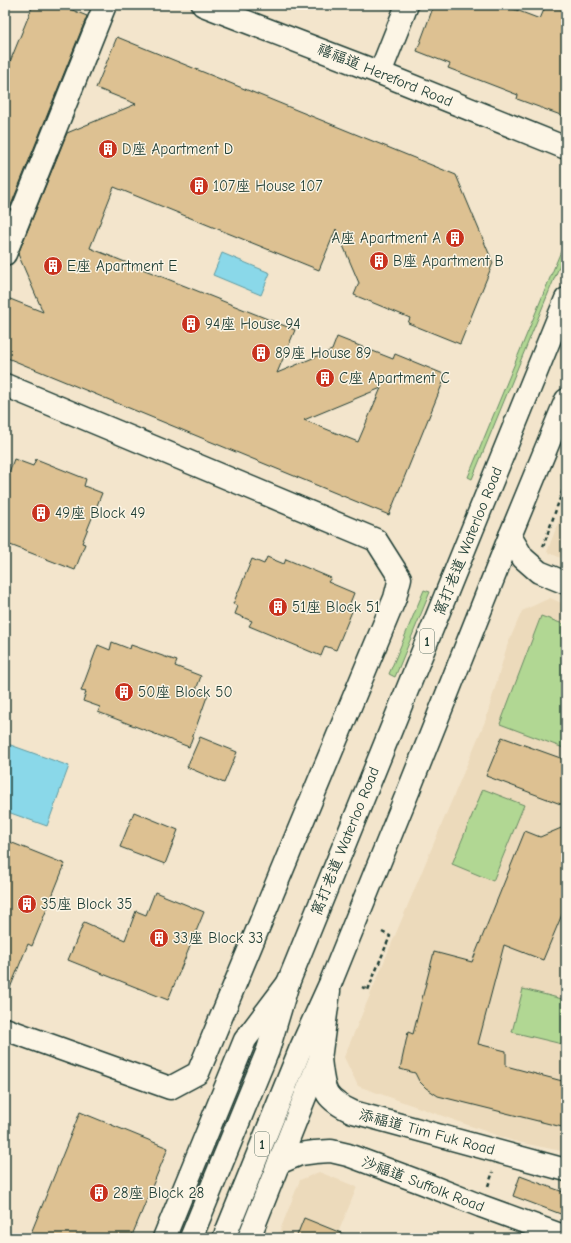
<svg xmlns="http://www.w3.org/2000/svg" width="571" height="1243" font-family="'Comic Neue','LXGW WenKai TC',sans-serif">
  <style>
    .built { fill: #ecdabb }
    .green { fill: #b1d793; stroke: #688a64 }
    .water { fill: #8ad8e9; stroke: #5f9aa1 }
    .building { fill: #ddc192; stroke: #1f3d34; fill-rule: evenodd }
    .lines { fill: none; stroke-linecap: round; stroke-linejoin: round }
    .minor-casing { stroke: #1f3d34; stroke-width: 25 }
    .major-casing { stroke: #1f3d34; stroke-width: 25 }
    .highway-casing { stroke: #1f3d34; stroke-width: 25 }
    .path { stroke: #1f3d34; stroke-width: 2.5; stroke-dasharray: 4 3; stroke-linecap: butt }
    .minor { stroke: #fcf5e5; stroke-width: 22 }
    .major { stroke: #fcf5e5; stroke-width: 22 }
    .highway { stroke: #fcf5e5; stroke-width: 22 }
    .labels { text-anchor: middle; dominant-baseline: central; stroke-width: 3; stroke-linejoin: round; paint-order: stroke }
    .shield { fill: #fcf5e5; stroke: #617469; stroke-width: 1 }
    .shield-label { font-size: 14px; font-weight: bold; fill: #1f3d34 }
    .street-label { font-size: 15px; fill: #1f3d34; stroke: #fcf5e5 }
    .poi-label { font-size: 15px; fill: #1f3d34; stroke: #fcf5e5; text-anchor: start }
  </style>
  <rect width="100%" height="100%" fill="#f3e5cc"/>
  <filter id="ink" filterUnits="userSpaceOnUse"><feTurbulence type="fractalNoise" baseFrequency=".025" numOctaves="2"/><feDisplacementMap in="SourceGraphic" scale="8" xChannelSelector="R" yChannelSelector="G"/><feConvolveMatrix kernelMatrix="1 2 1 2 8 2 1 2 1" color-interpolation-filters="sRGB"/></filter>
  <g filter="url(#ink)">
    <g class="built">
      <polygon points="566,502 566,560 547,552"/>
      <polygon points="550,598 566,605 566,1152 513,1141 358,1086 344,1057 486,719 507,646 522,611"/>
      <polygon points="319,1172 357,1187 336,1238 277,1238 300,1180"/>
    </g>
    <g class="green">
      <polygon points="566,239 566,250 472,479 468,477"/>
      <polygon points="424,590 430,592 395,677 389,674"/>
      <polygon points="541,616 566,625 566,749 500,724"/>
      <polygon points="483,789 524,805 493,881 452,864"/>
      <polygon points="523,989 566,1000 566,1045 512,1032"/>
    </g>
    <g class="water">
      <polygon points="222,253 270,273 261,295 213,275"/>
      <polygon points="5,743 69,766 47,826 5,811"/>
    </g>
    <g class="building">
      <polygon points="33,5 60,5 87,16 5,220 5,74"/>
      <polygon points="434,5 503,5 540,19 546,5 566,5 566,117 517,99 518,95 448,68 450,64 417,51"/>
      <path d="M117,37L456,175L493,263L460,344L408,323L410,318L354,295L359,283L336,229L319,270L114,187L90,248L295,330L277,373L332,350L337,337L393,359L395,354L446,375L389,515L5,357V297L43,312L18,254L67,133L136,104L96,88ZM381,388L358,442L304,420Z"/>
      <polygon points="14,459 33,466 36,459 86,479 84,486 102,493 82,543 85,544 75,570 5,543 5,483"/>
      <polygon points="267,557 284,564 286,559 331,578 328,582 354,593 348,608 353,609 336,650 325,646 321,656 249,626 252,621 235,614 238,606 233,604 252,559 264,564"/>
      <polygon points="112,642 130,649 131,645 177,661 175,666 201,676 196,690 208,694 189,747 98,712 100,707 83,701 86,692 81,691 98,645 110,650"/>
      <polygon points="200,737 237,752 224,783 187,767"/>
      <polygon points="502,737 566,760 566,806 486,776"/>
      <polygon points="134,812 178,830 165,864 120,847"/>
      <polygon points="566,826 566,905 543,960 504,945 478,1044 506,1051 506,1066 566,1082 566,1128 438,1096 426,1088 419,1081 415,1073 400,1069 408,1032 413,1034 434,952 472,962 525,831 540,837"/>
      <polygon points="5,840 65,864 32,946 28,944 6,998"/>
      <polygon points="155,892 204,912 168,1000 68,960 84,922 125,940 136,911 146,915"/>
      <polygon points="80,1112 168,1148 131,1238 29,1238"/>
      <polygon points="520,1176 566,1193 566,1216 513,1196"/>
      <polygon points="304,1218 351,1237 351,1238 296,1238"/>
    </g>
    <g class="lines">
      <defs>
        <g id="minor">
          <polyline points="203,5 380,73 566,148"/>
          <polyline points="380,73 407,5"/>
          <polyline points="5,254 105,5"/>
          <polyline points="5,385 376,540 400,578 395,598 198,1073 170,1088 5,1029"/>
          <polyline points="510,536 523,558 539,572 566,583"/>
          <path d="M320,1059C324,1090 322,1098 353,1112L566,1170"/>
          <polyline points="279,1163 300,1154 315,1152 331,1151 348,1155 423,1183 481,1206 566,1237"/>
        </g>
        <g id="major">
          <polyline points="164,1238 245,1040 288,983"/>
          <polyline points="249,1238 320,1059 329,991"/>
        </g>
        <g id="highway">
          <polyline points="191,1238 268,1050 288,983 566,299"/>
          <polyline points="224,1238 300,1050 330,984 412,782 510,536 566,400"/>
        </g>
      </defs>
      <use href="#minor" class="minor-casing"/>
      <use href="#major" class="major-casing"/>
      <use href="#highway" class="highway-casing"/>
      <g class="path">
        <polyline points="543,547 566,481"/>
        <polyline points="362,987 368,990 390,936 382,932"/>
        <polyline points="488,1186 493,1172"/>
      </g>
      <use href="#minor" class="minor"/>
      <use href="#major" class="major"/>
      <use href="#highway" class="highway"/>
    </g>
  </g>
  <defs>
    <symbol id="building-disc" viewBox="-11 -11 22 22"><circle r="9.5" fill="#c8321e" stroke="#fcf5e5"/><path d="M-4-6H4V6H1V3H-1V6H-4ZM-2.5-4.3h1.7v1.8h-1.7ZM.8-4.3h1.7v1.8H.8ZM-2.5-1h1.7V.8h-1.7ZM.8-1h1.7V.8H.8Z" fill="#fff"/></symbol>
  </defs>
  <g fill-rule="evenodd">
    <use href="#building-disc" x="97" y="138" width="22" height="22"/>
    <use href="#building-disc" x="188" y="175" width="22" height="22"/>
    <use href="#building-disc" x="444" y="227" width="22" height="22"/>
    <use href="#building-disc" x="368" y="250" width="22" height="22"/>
    <use href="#building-disc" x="42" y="255" width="22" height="22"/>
    <use href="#building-disc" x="180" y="313" width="22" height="22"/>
    <use href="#building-disc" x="250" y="342" width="22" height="22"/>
    <use href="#building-disc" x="314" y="367" width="22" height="22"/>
    <use href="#building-disc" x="30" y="502" width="22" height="22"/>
    <use href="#building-disc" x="267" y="596" width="22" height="22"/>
    <use href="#building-disc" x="113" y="681" width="22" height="22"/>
    <use href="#building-disc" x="16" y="893" width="22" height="22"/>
    <use href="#building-disc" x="148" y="927" width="22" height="22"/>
    <use href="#building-disc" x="88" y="1182" width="22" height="22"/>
  </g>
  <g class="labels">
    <g class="shield">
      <rect x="420" y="629" width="14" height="24" rx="3"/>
      <rect x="255" y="1132" width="14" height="24" rx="3"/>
    </g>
    <g class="shield-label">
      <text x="427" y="641">1</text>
      <text x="262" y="1144">1</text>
    </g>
    <g class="street-label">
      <text transform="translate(385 75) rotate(22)">禧福道 Hereford Road</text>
      <text transform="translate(468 541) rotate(-68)">窩打老道 Waterloo Road</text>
      <text transform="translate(345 841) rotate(-68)">窩打老道 Waterloo Road</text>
      <text transform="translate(427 1132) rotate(15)">添福道 Tim Fuk Road</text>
      <text transform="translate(423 1184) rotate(21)">沙福道 Suffolk Road</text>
    </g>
    <g class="poi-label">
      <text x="122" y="149">D座 Apartment D</text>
      <text x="213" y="186">107座 House 107</text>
      <text x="441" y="238" text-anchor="end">A座 Apartment A</text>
      <text x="393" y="261">B座 Apartment B</text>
      <text x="67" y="266">E座 Apartment E</text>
      <text x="205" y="324">94座 House 94</text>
      <text x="275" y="353">89座 House 89</text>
      <text x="339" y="378">C座 Apartment C</text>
      <text x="55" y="513">49座 Block 49</text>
      <text x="292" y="607">51座 Block 51</text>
      <text x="138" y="692">50座 Block 50</text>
      <text x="41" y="904">35座 Block 35</text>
      <text x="173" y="938">33座 Block 33</text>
      <text x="113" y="1193">28座 Block 28</text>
    </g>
  </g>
  <rect width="571" height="1243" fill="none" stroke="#fcf5e5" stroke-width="20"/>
  <rect x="10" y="10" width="551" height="1223" fill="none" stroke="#1f3d34" stroke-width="1.5" filter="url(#ink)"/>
</svg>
